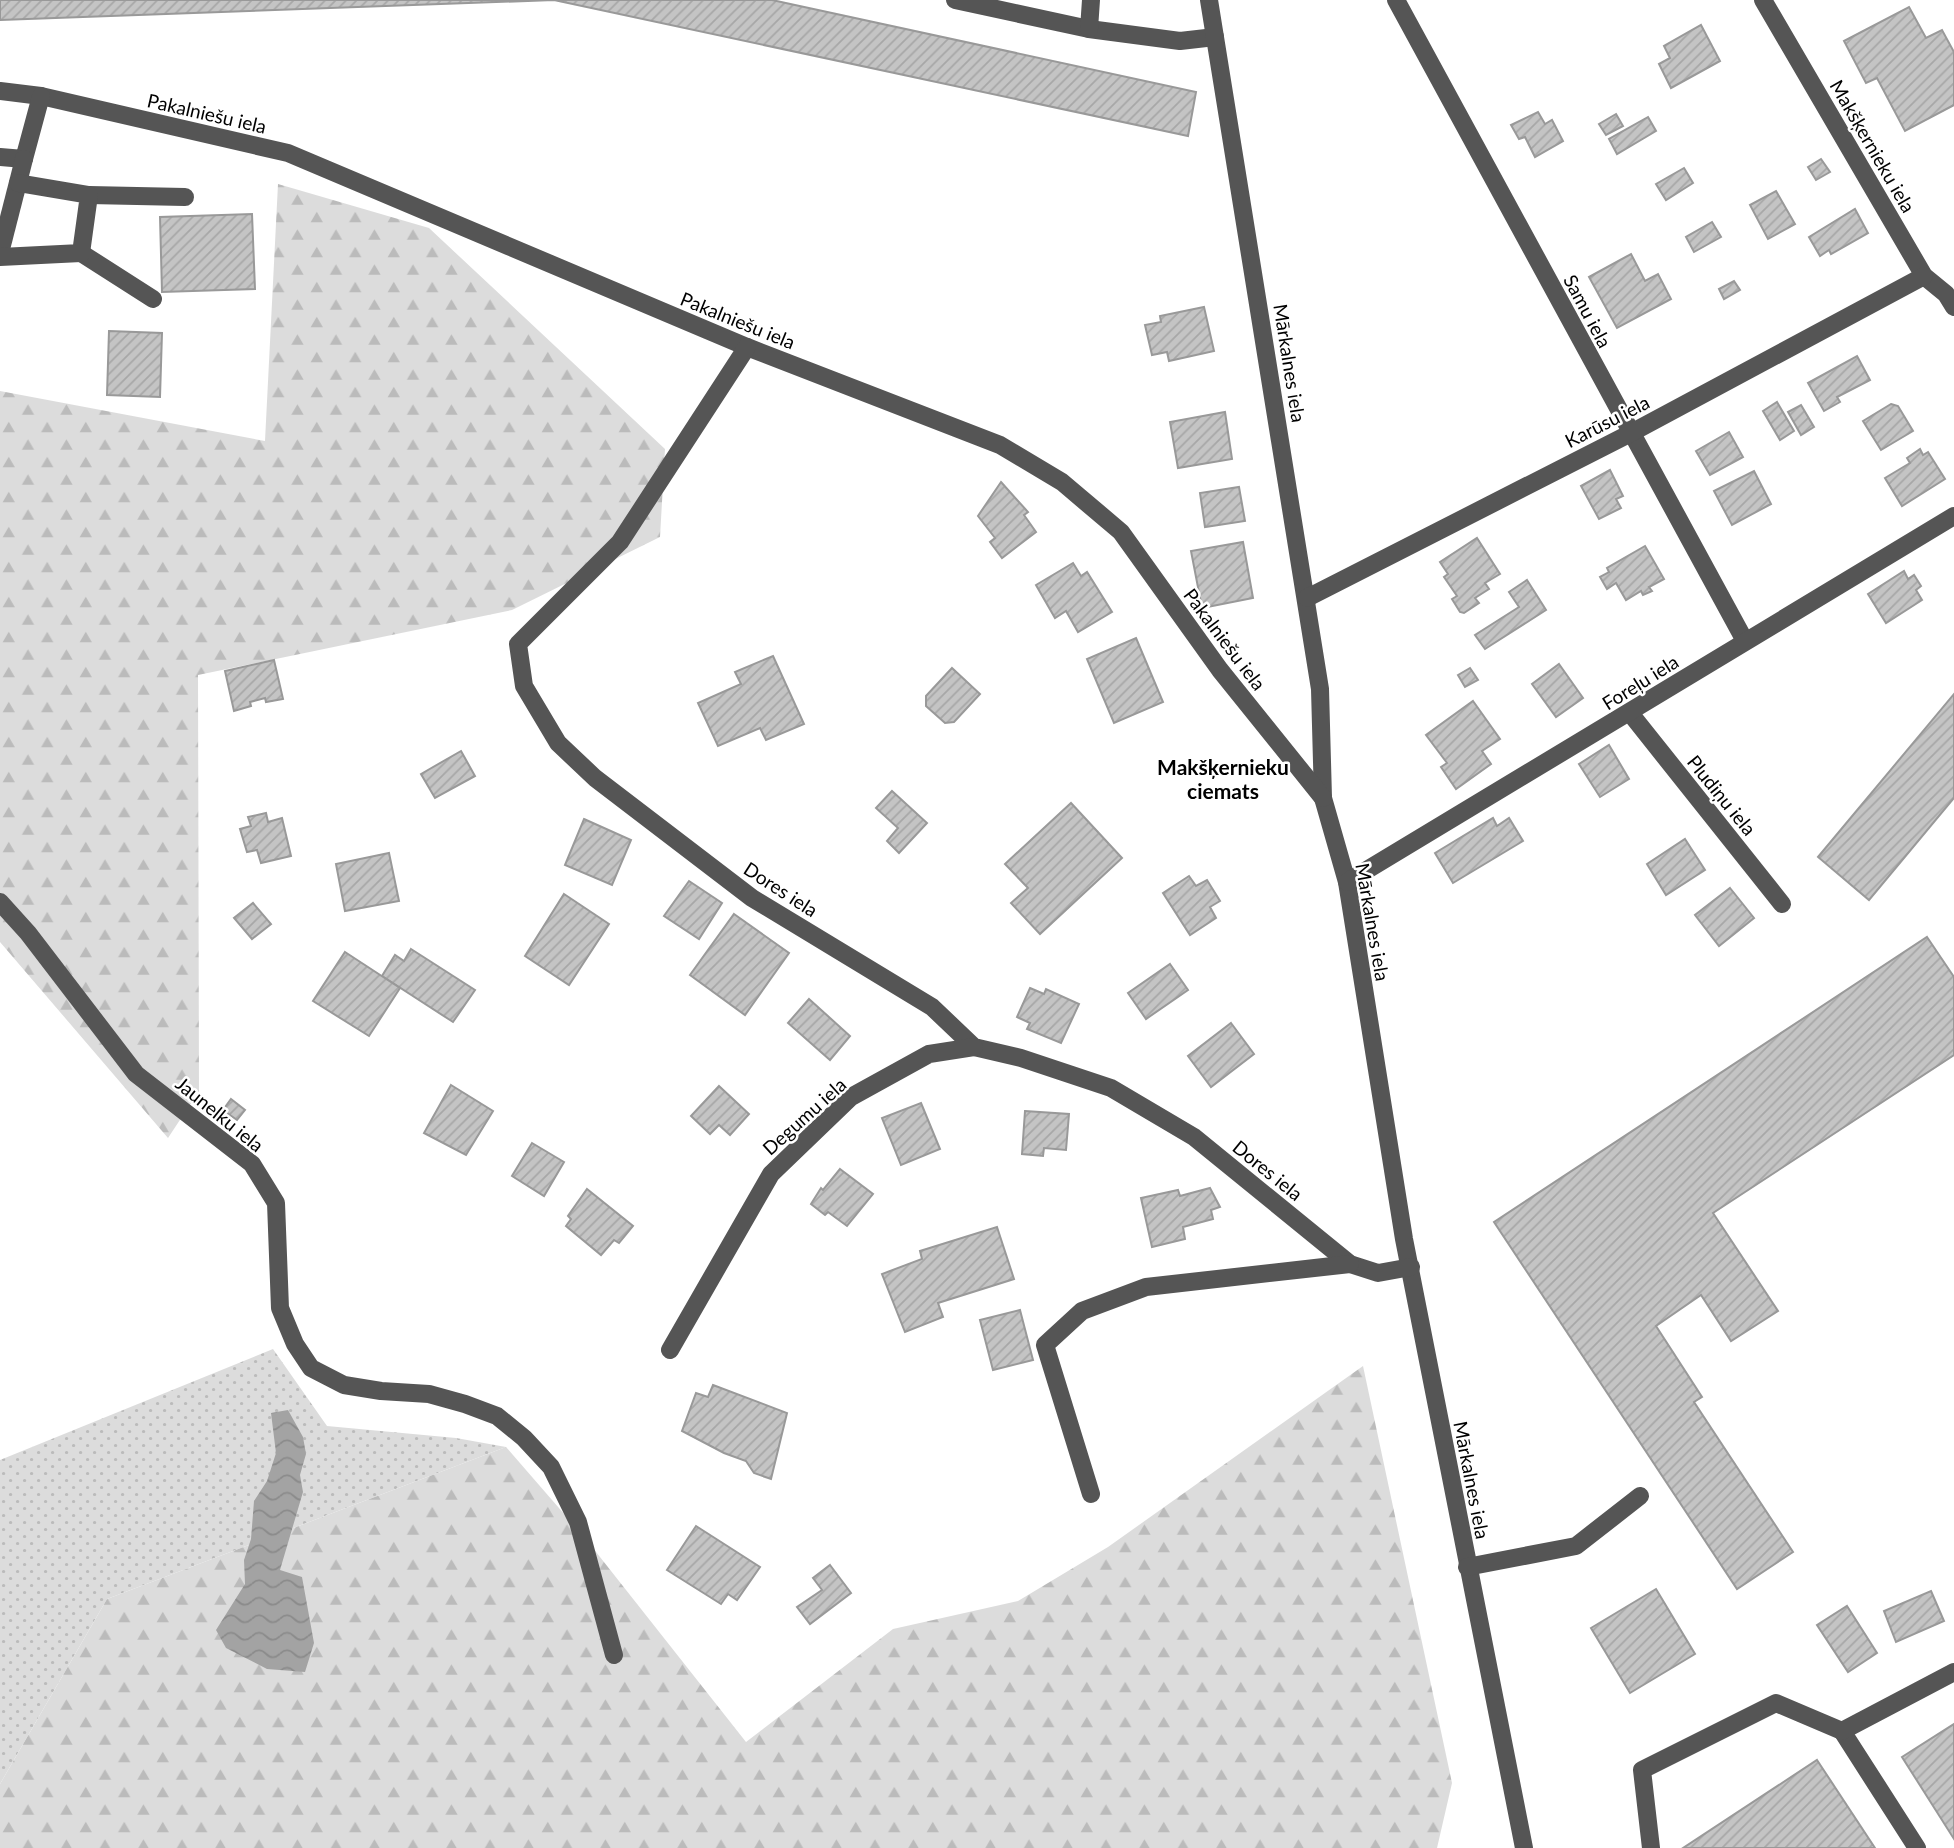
<svg xmlns="http://www.w3.org/2000/svg" width="1954" height="1848" font-family="Lato,sans-serif">
  <style>
    .grass { fill: url(#grass-dots) }
    .forest { fill: url(#forest-firs) }
    .water { fill: url(#water-waves) }
    .building { fill: url(#building-hatch); stroke: #999; stroke-width: 2 }
    .lines { fill: none; stroke-linecap: round; stroke-linejoin: round }
    .minor { stroke: #555; stroke-width: 18 }
    .labels { text-anchor: middle; dominant-baseline: central; stroke-width: 5; stroke-linejoin: round; paint-order: stroke }
    .street-label { font-size: 19px; fill: #000; stroke: #fff }
    .neighbourhood-label { font-size: 21px; font-weight: bold; fill: #000; stroke: #fff }
  </style>
  <defs>
    <pattern id="grass-dots" width="8" height="8" patternUnits="userSpaceOnUse" patternTransform="scale(1.75)"><rect width="8" height="8" fill="#dcdcdc"/><path d="M2 2h.1M6 6h.1" fill="none" stroke="#bbb" stroke-width="1.8" stroke-linecap="round"/></pattern>
    <pattern id="forest-firs" width="22" height="20" patternUnits="userSpaceOnUse" patternTransform="scale(1.75)"><rect width="22" height="20" fill="#dcdcdc"/><path d="M5 1l3.5 6h-7zM16 11l3.5 6h-7z" fill="#bbb"/></pattern>
    <pattern id="water-waves" width="16" height="10" patternUnits="userSpaceOnUse" patternTransform="scale(1.75)"><rect width="16" height="10" fill="#a3a3a3"/><path d="M0 5q4-4 8 0t8 0" fill="none" stroke="#8b8b8b"/></pattern>
    <pattern id="building-hatch" width="6" height="6" patternUnits="userSpaceOnUse" patternTransform="scale(1.75)"><rect width="6" height="6" fill="#c4c4c4"/><path d="M-1 1l2-2M0 6l6-6M5 7l2-2" fill="none" stroke="#a7a7a7"/></pattern>
  </defs>
  <rect width="100%" height="100%" fill="#fff"/>
  <polygon class="grass" points="273,1349 327,1426 456,1438 506,1447 107,1599 0,1784 0,1460"/>
  <g class="forest">
    <polygon points="278,184 429,228 665,449 660,537 512,610 198,675 199,1091 168,1138 0,942 0,391 265,441"/>
    <polygon points="1363,1366 1452,1783 1437,1848 0,1848 0,1784 107,1599 506,1447 585,1538 746,1742 893,1629 1018,1601 1108,1547"/>
  </g>
  <polygon class="water" points="288,1410 303,1437 306,1454 300,1475 303,1492 280,1570 302,1577 314,1643 305,1672 267,1669 226,1648 216,1630 245,1584 244,1560 251,1539 254,1501 267,1481 276,1453 271,1413"/>
  <g class="building">
    <polygon points="0,0 772,0 1196,92 1188,136 554,0 0,20"/>
    <polygon points="1909,7 1926,38 1942,30 1954,52 1954,105 1905,131 1877,78 1866,83 1844,41"/>
    <polygon points="1701,25 1720,61 1671,88 1659,64 1670,58 1664,46"/>
    <polygon points="1538,112 1545,124 1552,120 1563,141 1535,157 1525,137 1519,139 1511,125"/>
    <polygon points="1616,114 1623,126 1606,135 1599,124"/>
    <polygon points="1648,117 1656,131 1617,154 1609,139"/>
    <polygon points="1821,159 1830,172 1816,180 1808,167"/>
    <polygon points="1684,168 1693,183 1666,200 1656,184"/>
    <polygon points="1776,191 1795,224 1768,239 1750,205"/>
    <polygon points="1855,209 1868,233 1831,254 1829,250 1820,256 1809,237"/>
    <polygon points="252,214 255,289 162,292 160,217"/>
    <polygon points="1712,222 1721,237 1694,252 1686,237"/>
    <polygon points="1631,254 1645,281 1658,274 1671,299 1617,328 1589,277"/>
    <polygon points="1734,281 1740,290 1724,299 1719,289"/>
    <polygon points="1204,307 1214,351 1169,361 1167,352 1152,355 1145,325 1161,322 1160,316"/>
    <polygon points="109,331 162,333 160,397 107,395"/>
    <polygon points="1857,356 1870,380 1837,397 1840,402 1824,411 1808,383"/>
    <polygon points="1777,402 1794,431 1780,440 1763,411"/>
    <polygon points="1891,404 1898,406 1913,431 1881,450 1863,421"/>
    <polygon points="1801,405 1814,427 1801,435 1788,412"/>
    <polygon points="1225,412 1232,459 1178,468 1170,422"/>
    <polygon points="1729,432 1743,457 1710,475 1696,451"/>
    <polygon points="1920,449 1923,455 1928,452 1945,479 1902,506 1885,478 1910,463 1907,458"/>
    <polygon points="1610,470 1623,496 1616,499 1621,508 1599,519 1581,486"/>
    <polygon points="1754,471 1771,504 1732,525 1714,491"/>
    <polygon points="1001,482 1028,512 1024,515 1036,532 1002,558 990,542 995,538 978,516"/>
    <polygon points="1239,487 1245,521 1205,527 1200,493"/>
    <polygon points="1477,538 1500,574 1485,583 1489,589 1475,598 1479,603 1464,613 1460,612 1452,599 1457,596 1444,577 1448,574 1440,562"/>
    <polygon points="1243,542 1253,598 1202,608 1191,551"/>
    <polygon points="1645,546 1664,579 1649,587 1652,591 1643,595 1641,591 1626,600 1616,583 1607,589 1600,577 1609,572 1607,568"/>
    <polygon points="1073,563 1081,576 1087,572 1112,612 1078,632 1066,611 1055,618 1036,585"/>
    <polygon points="1904,571 1908,579 1914,575 1921,586 1916,590 1922,600 1886,623 1868,594"/>
    <polygon points="1527,580 1546,610 1485,649 1475,635 1519,607 1509,592"/>
    <polygon points="1136,638 1163,702 1114,723 1087,659"/>
    <polygon points="773,656 804,724 766,740 760,728 718,746 698,703 741,684 735,672"/>
    <polygon points="274,660 283,699 266,702 265,698 250,702 251,706 234,711 225,671"/>
    <polygon points="1559,664 1583,698 1556,717 1532,684"/>
    <polygon points="952,668 980,694 954,722 945,723 926,706 926,696"/>
    <polygon points="1470,668 1478,680 1465,687 1458,675"/>
    <polygon points="1954,694 1954,798 1869,900 1818,857"/>
    <polygon points="1473,701 1500,739 1482,751 1491,764 1456,789 1441,767 1447,763 1426,735"/>
    <polygon points="1609,745 1629,779 1600,797 1579,764"/>
    <polygon points="461,751 475,776 435,798 421,774"/>
    <polygon points="892,791 927,823 899,853 887,841 898,828 876,808"/>
    <polygon points="1071,803 1122,858 1040,934 1011,903 1028,888 1005,864"/>
    <polygon points="266,813 268,822 282,818 291,856 261,863 257,850 247,852 240,829 251,826 248,817"/>
    <polygon points="1493,818 1497,826 1509,818 1523,841 1453,883 1435,853"/>
    <polygon points="584,819 631,840 612,885 565,865"/>
    <polygon points="1685,839 1705,870 1666,895 1647,864"/>
    <polygon points="389,853 399,901 345,911 336,864"/>
    <polygon points="1189,876 1196,886 1207,880 1220,901 1210,907 1216,918 1190,935 1163,893"/>
    <polygon points="689,881 722,903 699,939 664,916"/>
    <polygon points="1730,888 1754,918 1719,946 1695,915"/>
    <polygon points="564,894 609,924 569,985 525,956"/>
    <polygon points="253,903 271,924 252,939 234,918"/>
    <polygon points="734,914 789,953 745,1015 690,975"/>
    <polygon points="1927,937 1954,977 1954,1055 1713,1213 1778,1311 1731,1341 1701,1295 1656,1326 1702,1397 1694,1402 1793,1552 1737,1589 1494,1222"/>
    <polygon points="411,949 475,990 453,1022 382,976 395,955 404,961"/>
    <polygon points="345,952 400,988 369,1036 313,1001"/>
    <polygon points="1170,964 1188,990 1146,1019 1128,993"/>
    <polygon points="1030,988 1044,994 1046,989 1079,1004 1061,1043 1027,1029 1030,1023 1017,1017"/>
    <polygon points="809,999 850,1036 830,1060 788,1023"/>
    <polygon points="1231,1023 1254,1054 1211,1087 1188,1056"/>
    <polygon points="451,1085 493,1111 466,1155 424,1133"/>
    <polygon points="719,1086 749,1114 730,1135 719,1125 710,1134 691,1116"/>
    <polygon points="231,1099 245,1110 237,1120 223,1110"/>
    <polygon points="921,1103 940,1149 901,1165 882,1118"/>
    <polygon points="1025,1111 1069,1114 1066,1150 1044,1148 1043,1156 1022,1154"/>
    <polygon points="532,1143 564,1162 544,1196 512,1176"/>
    <polygon points="840,1169 873,1194 847,1226 828,1212 825,1215 811,1204 821,1188 823,1190"/>
    <polygon points="1210,1188 1220,1207 1211,1210 1213,1219 1183,1227 1185,1239 1152,1247 1141,1198 1178,1190 1180,1196"/>
    <polygon points="587,1189 633,1226 619,1243 614,1240 601,1255 566,1226 571,1219 568,1216"/>
    <polygon points="997,1227 1014,1279 938,1303 943,1317 905,1332 882,1274 922,1259 920,1251"/>
    <polygon points="1020,1310 1033,1360 993,1370 980,1320"/>
    <polygon points="713,1385 787,1413 771,1479 754,1473 746,1461 724,1453 682,1431 696,1393 708,1397"/>
    <polygon points="696,1526 760,1567 737,1600 728,1594 721,1604 667,1570"/>
    <polygon points="830,1565 851,1593 810,1624 797,1607 822,1590 813,1578"/>
    <polygon points="1656,1589 1695,1654 1630,1693 1591,1628"/>
    <polygon points="1931,1591 1944,1621 1896,1642 1884,1611"/>
    <polygon points="1847,1606 1877,1653 1848,1672 1817,1625"/>
    <polygon points="1954,1724 1954,1839 1902,1757"/>
    <polygon points="1817,1760 1875,1848 1683,1848"/>
  </g>
  <g class="lines">
    <g class="minor">
      <polyline points="955,0 1089,29 1180,41 1215,37"/>
      <polyline points="1209,0 1320,689 1323,798 1347,882 1404,1239 1524,1848"/>
      <polyline points="1396,0 1745,641"/>
      <polyline points="1763,0 1924,276 1946,294 1954,307"/>
      <polyline points="1089,29 1091,0"/>
      <polyline points="0,91 41,96 288,153 747,347 1000,445 1062,482 1121,532 1220,670 1323,798"/>
      <polyline points="0,157 24,159 41,96"/>
      <polyline points="89,195 185,197"/>
      <polyline points="0,253 24,159"/>
      <polyline points="81,253 153,299"/>
      <polyline points="0,257 81,253 89,195 18,183"/>
      <polyline points="747,347 620,542 518,644 524,686 558,743 595,778 752,898 932,1007 974,1047 1021,1058 1111,1088 1194,1137 1350,1264 1378,1273 1411,1267"/>
      <polyline points="1307,598 1631,433 1924,276"/>
      <polyline points="1630,713 1782,904"/>
      <polyline points="1347,882 1954,516"/>
      <polyline points="0,902 28,933 136,1074 252,1164 276,1203 280,1308 295,1344 311,1368 344,1385 381,1391 429,1394 465,1404 497,1416 524,1438 551,1467 578,1522 614,1655"/>
      <polyline points="670,1350 771,1174 851,1097 929,1054 974,1047"/>
      <polyline points="1091,1494 1045,1345 1082,1311 1146,1287 1350,1264"/>
      <polyline points="1467,1567 1576,1546 1640,1496"/>
      <polyline points="1842,1731 1917,1848"/>
      <polyline points="1651,1848 1642,1770 1776,1703 1842,1731 1954,1672"/>
    </g>
  </g>
  <g class="labels">
    <g class="street-label">
      <text transform="translate(207 113) rotate(13)">Pakalniešu iela</text>
      <text transform="translate(1873 146) rotate(60)">Makšķernieku iela</text>
      <text transform="translate(1588 311) rotate(62)">Samu iela</text>
      <text transform="translate(738 320) rotate(22)">Pakalniešu iela</text>
      <text transform="translate(1290 363) rotate(81)">Mārkalnes iela</text>
      <text transform="translate(1607 421) rotate(-27)">Karūsu iela</text>
      <text transform="translate(1225 639) rotate(53)">Pakalniešu iela</text>
      <text transform="translate(1640 682) rotate(-32)">Foreļu iela</text>
      <text transform="translate(1722 795) rotate(51)">Pludiņu iela</text>
      <text transform="translate(781 889) rotate(33)">Dores iela</text>
      <text transform="translate(1373 922) rotate(80)">Mārkalnes iela</text>
      <text transform="translate(220 1114) rotate(39)">Jaunelku iela</text>
      <text transform="translate(804 1116) rotate(-42)">Degumu iela</text>
      <text transform="translate(1268 1170) rotate(39)">Dores iela</text>
      <text transform="translate(1472 1480) rotate(79)">Mārkalnes iela</text>
    </g>
    <g class="neighbourhood-label">
      <text x="1223" y="766">Makšķernieku<tspan x="1223" dy="24">ciemats</tspan></text>
    </g>
  </g>
</svg>
